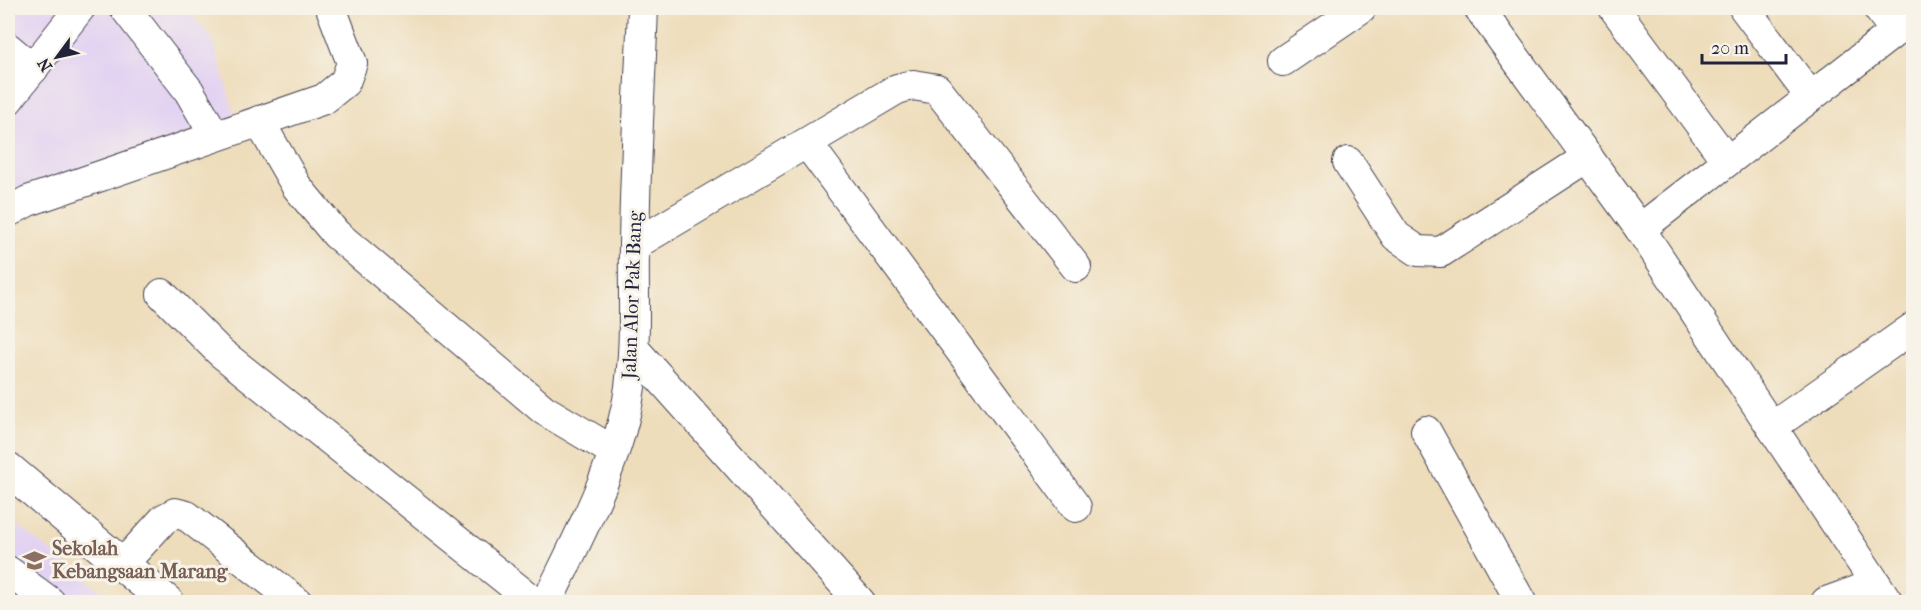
<svg xmlns="http://www.w3.org/2000/svg" width="1921" height="610" font-family="'IM FELL French Canon',serif">
  <style>
    .built { fill: #e3d3f2 }
    .lines { fill: none; stroke-linecap: round; stroke-linejoin: round }
    .minor-casing { stroke: #413e4e; stroke-width: 32 }
    .major-casing { stroke: #413e4e; stroke-width: 35 }
    .minor { stroke: #fff; stroke-width: 30 }
    .major { stroke: #fff; stroke-width: 33 }
    .labels { text-anchor: middle; dominant-baseline: central; stroke-width: 6; stroke-linejoin: round; paint-order: stroke }
    .street-label { font-size: 20px; fill: #22223b; stroke: #f7f3e8 }
    .education-label { font-size: 20px; font-weight: bold; fill: #785e54; stroke: #f7f3e8; text-anchor: start }
  </style>
  <rect width="100%" height="100%" fill="#f7f3e8"/>
  <filter id="ink" filterUnits="userSpaceOnUse"><feTurbulence type="fractalNoise" baseFrequency=".0167" numOctaves="2"/><feDisplacementMap in="SourceGraphic" scale="12" xChannelSelector="R" yChannelSelector="G"/><feConvolveMatrix kernelMatrix="1 2 1 2 8 2 1 2 1" color-interpolation-filters="sRGB"/></filter>
  <filter id="wash" filterUnits="userSpaceOnUse"><feTurbulence type="fractalNoise" baseFrequency=".008" numOctaves="4" result="noise"/><feDisplacementMap in="SourceGraphic" scale="24" xChannelSelector="R" yChannelSelector="G"/><feGaussianBlur stdDeviation="1.35" result="paint"/><feColorMatrix in="noise" values="0 0 0 0 0 0 0 0 0 0 0 0 0 0 0 0 0 1.4 0 .05"/><feComposite in="paint" operator="in"/></filter>
  <g filter="url(#wash)">
    <rect width="100%" height="100%" fill="#edb"/>
    <g class="built">
      <polygon points="8,8 186,8 213,39 235,116 8,199"/>
      <polygon points="8,518 115,602 8,602"/>
    </g>
  </g>
  <g filter="url(#ink)">
    <g class="lines">
      <defs>
        <g id="minor">
          <polyline points="125,8 189,91 215,136"/>
          <polyline points="1479,8 1640,229 1888,602"/>
          <polyline points="1614,8 1727,161"/>
          <polyline points="1744,8 1810,96"/>
          <polyline points="1878,8 1895,31"/>
          <polyline points="8,48 33,69"/>
          <polyline points="1283,61 1361,8"/>
          <polyline points="8,100 80,8"/>
          <polyline points="259,121 297,187 336,234 544,410 613,451"/>
          <polyline points="807,143 1076,507"/>
          <polyline points="1348,162 1396,236 1418,251 1441,252 1588,157"/>
          <polyline points="8,212 28,201 324,99 345,82 352,63 331,8"/>
          <polyline points="1640,229 1914,17"/>
          <polyline points="634,245 897,89 913,85 937,89 1076,267"/>
          <polyline points="162,294 220,352 534,602"/>
          <polyline points="634,349 860,602"/>
          <polyline points="1772,427 1914,327"/>
          <polyline points="1426,431 1521,602"/>
          <polyline points="122,565 164,519 175,513 187,516 297,602"/>
          <polyline points="8,571 50,602"/>
          <path d="M547,602C577,540 615,469 628,400C637,348 633,297 634,245C635,166 640,87 643,8"/>
          <polyline points="1826,602 1876,584"/>
        </g>
        <polyline id="major" points="8,469 167,602"/>
      </defs>
      <use href="#minor" class="minor-casing"/>
      <use href="#major" class="major-casing"/>
      <use href="#minor" class="minor"/>
      <use href="#major" class="major"/>
    </g>
  </g>
  <defs>
    <symbol id="school-bare" viewBox="-9 -9 18 18"><path d="M0-5L7-2L0 1L-7-2ZM-4 1L0 2.5L4 1V4Q0 6-4 4Z" fill="#8d6e63" stroke="#f7f3e8" stroke-width="2.5" paint-order="stroke"/></symbol>
  </defs>
  <g fill-rule="evenodd">
    <use href="#school-bare" x="18" y="544" width="33" height="33"/>
  </g>
  <g class="labels">
    <g class="street-label">
      <text transform="translate(632 295) rotate(-88)">Jalan Alor Pak Bang</text>
    </g>
    <g class="education-label">
      <text x="52" y="548">Sekolah<tspan x="52" dy="23">Kebangsaan Marang</tspan></text>
    </g>
  </g>
  <rect width="1921" height="610" fill="none" stroke="#f7f3e8" stroke-width="30"/>
  <g transform="translate(57 57) rotate(237)" stroke="#f7f3e8" stroke-width="4.5" paint-order="stroke">
  <path d="M0-4.5L10 22L0 15L-10 22Z" fill="#22223b"/>
  <text y="-9" font-size="16" font-weight="bold" text-anchor="middle" fill="#22223b">N</text>
  </g>
  <path d="M1702 54v9h84v-9" fill="none" stroke="#22223b" stroke-width="3"/>
  <text x="1711" y="54" font-size="18" fill="#22223b" stroke="#f7f3e8" stroke-width="4.5" paint-order="stroke">20 m</text>
</svg>
